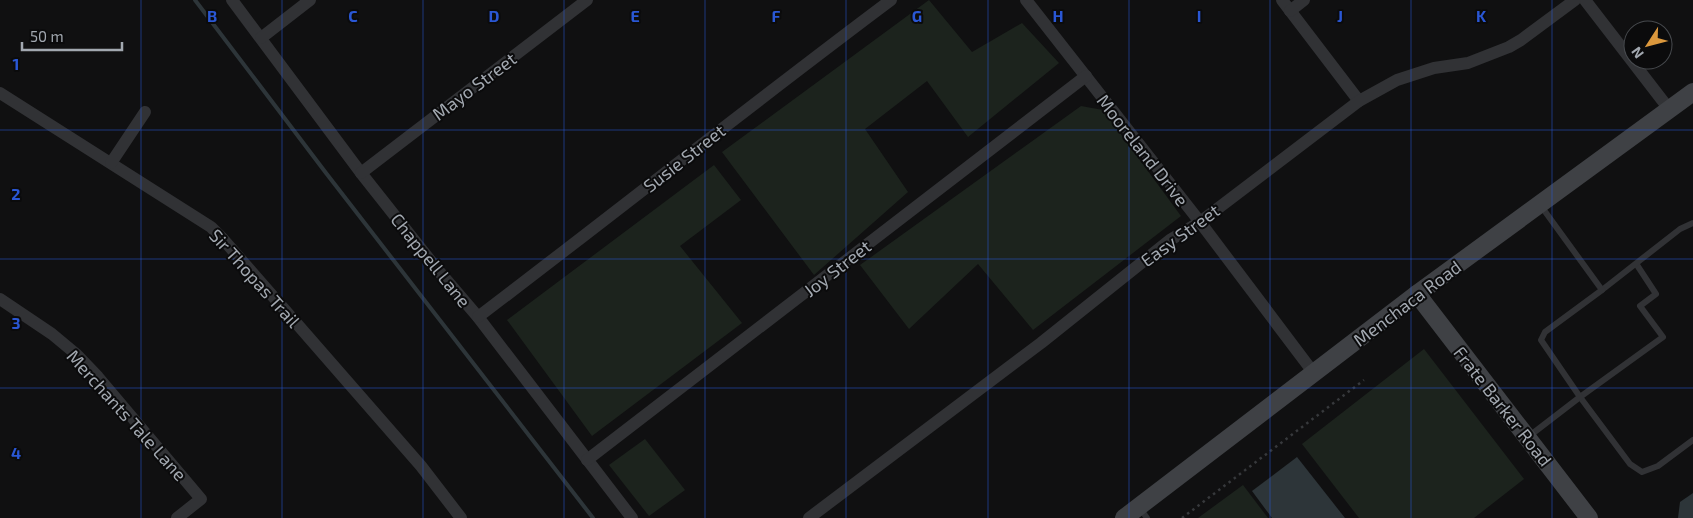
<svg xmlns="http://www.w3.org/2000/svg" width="1693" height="518" font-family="'Exo 2',sans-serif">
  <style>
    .green { fill: #1c231d }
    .water { fill: #2d3539 }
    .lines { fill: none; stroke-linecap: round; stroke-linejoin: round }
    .stream { stroke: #2d3539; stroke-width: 4 }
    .path { stroke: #37393c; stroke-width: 2.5; stroke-dasharray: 2.5 4; stroke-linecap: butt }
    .lane { stroke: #313235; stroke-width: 6 }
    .street { stroke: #313235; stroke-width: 12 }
    .secondary { stroke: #3f4145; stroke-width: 18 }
    .grid { fill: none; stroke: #2a57d4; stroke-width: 1; stroke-opacity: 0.55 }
    .labels { text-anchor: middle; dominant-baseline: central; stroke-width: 4; stroke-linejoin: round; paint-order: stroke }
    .street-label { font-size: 18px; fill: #a2a8b0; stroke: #0b0b0c }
    .grid-label { font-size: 16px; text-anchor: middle; font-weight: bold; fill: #2a57d4; stroke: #0b0b0c; stroke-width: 4; stroke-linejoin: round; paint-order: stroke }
  </style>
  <rect width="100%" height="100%" fill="#101011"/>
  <g class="green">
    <polygon points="929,0 972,52 1022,23 1059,63 968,137 927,81 865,129 908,192 814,275 722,152"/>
    <polygon points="1081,106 1103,110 1181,216 1033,330 978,264 909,329 860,265"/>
    <polygon points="714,165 741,200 680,246 742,323 592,436 507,320"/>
    <polygon points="1424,349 1524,479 1474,518 1359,518 1302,444"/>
    <polygon points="645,439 685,490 649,516 609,465"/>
    <polygon points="1243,485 1268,518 1198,518"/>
  </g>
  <g class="water">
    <polygon points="1297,457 1345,518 1272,518 1252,491"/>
    <polygon points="1693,493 1693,518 1678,518 1680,502"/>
  </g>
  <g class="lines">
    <polyline class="stream" points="195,0 326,173 593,518"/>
    <polyline class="path" points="1182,518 1364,380"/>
    <g class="lane">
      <polyline points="1637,265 1656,294 1640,306 1663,337 1580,397 1630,464 1642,472 1658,466 1693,440"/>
      <polyline points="1602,290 1680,229 1693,223"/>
      <polyline points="1528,437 1580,397 1541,340 1545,332 1602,290 1541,206"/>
      <polyline points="1139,507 1147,518"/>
    </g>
    <g class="street">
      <polyline points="232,0 361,173 437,269 478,317 632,518"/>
      <polyline points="1026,0 1200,222 1313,372"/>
      <polyline points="1282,0 1359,101"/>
      <polyline points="1585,0 1669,109"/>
      <polyline points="1290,11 1304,0"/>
      <polyline points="261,38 310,0"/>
      <polyline points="0,93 211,227 222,238 421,466 461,518"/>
      <polyline points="111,163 145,112"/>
      <polyline points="361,173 587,0"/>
      <polyline points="0,299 52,334 76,354 98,377 201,499 177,518"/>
      <path d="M478,317C616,212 752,104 891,0"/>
      <polyline points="587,460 1086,76"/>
      <polyline points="809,518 1041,343 1170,240 1200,222 1359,101 1397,80 1434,68 1468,63 1509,47 1521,40 1575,0"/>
    </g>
    <g class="secondary">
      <polyline points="1417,294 1589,518"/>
      <polyline points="1124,518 1417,294 1693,92"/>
    </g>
  </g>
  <path class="grid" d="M141,0V518M282,0V518M423,0V518M564,0V518M705,0V518M846,0V518M988,0V518M1129,0V518M1270,0V518M1411,0V518M1552,0V518M0,130H1693M0,259H1693M0,388H1693"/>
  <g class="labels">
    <g class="street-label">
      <text transform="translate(474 86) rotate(-37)">Mayo Street</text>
      <text transform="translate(1143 150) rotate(52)">Mooreland Drive</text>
      <text transform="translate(684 158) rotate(-38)">Susie Street</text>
      <text transform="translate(1180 235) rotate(-36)">Easy Street</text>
      <text transform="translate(431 260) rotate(51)">Chappell Lane</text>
      <text transform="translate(837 268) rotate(-38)">Joy Street</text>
      <text transform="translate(255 278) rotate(48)">Sir Thopas Trail</text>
      <text transform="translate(1407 303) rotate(-37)">Menchaca Road</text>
      <text transform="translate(1503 406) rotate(52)">Frate Barker Road</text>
      <text transform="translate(127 415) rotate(48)">Merchants Tale Lane</text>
    </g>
  </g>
  <g class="grid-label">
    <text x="212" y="22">B</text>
    <text x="353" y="22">C</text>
    <text x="494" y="22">D</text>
    <text x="635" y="22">E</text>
    <text x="776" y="22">F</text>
    <text x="917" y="22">G</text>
    <text x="1058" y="22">H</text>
    <text x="1199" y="22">I</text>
    <text x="1340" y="22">J</text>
    <text x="1481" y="22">K</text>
    <text x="16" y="70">1</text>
    <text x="16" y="200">2</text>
    <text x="16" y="329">3</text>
    <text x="16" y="459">4</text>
  </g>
  <g transform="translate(1648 45) rotate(234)"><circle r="24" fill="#0b0b0c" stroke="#474a4e"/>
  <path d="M0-4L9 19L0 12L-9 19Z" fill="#db983d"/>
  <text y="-8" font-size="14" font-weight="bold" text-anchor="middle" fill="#a2a8b0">N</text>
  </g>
  <path d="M22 42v8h100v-8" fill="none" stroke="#a2a8b0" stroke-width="2.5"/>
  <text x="30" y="42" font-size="15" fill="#a2a8b0" stroke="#0b0b0c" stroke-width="4" paint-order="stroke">50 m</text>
</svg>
